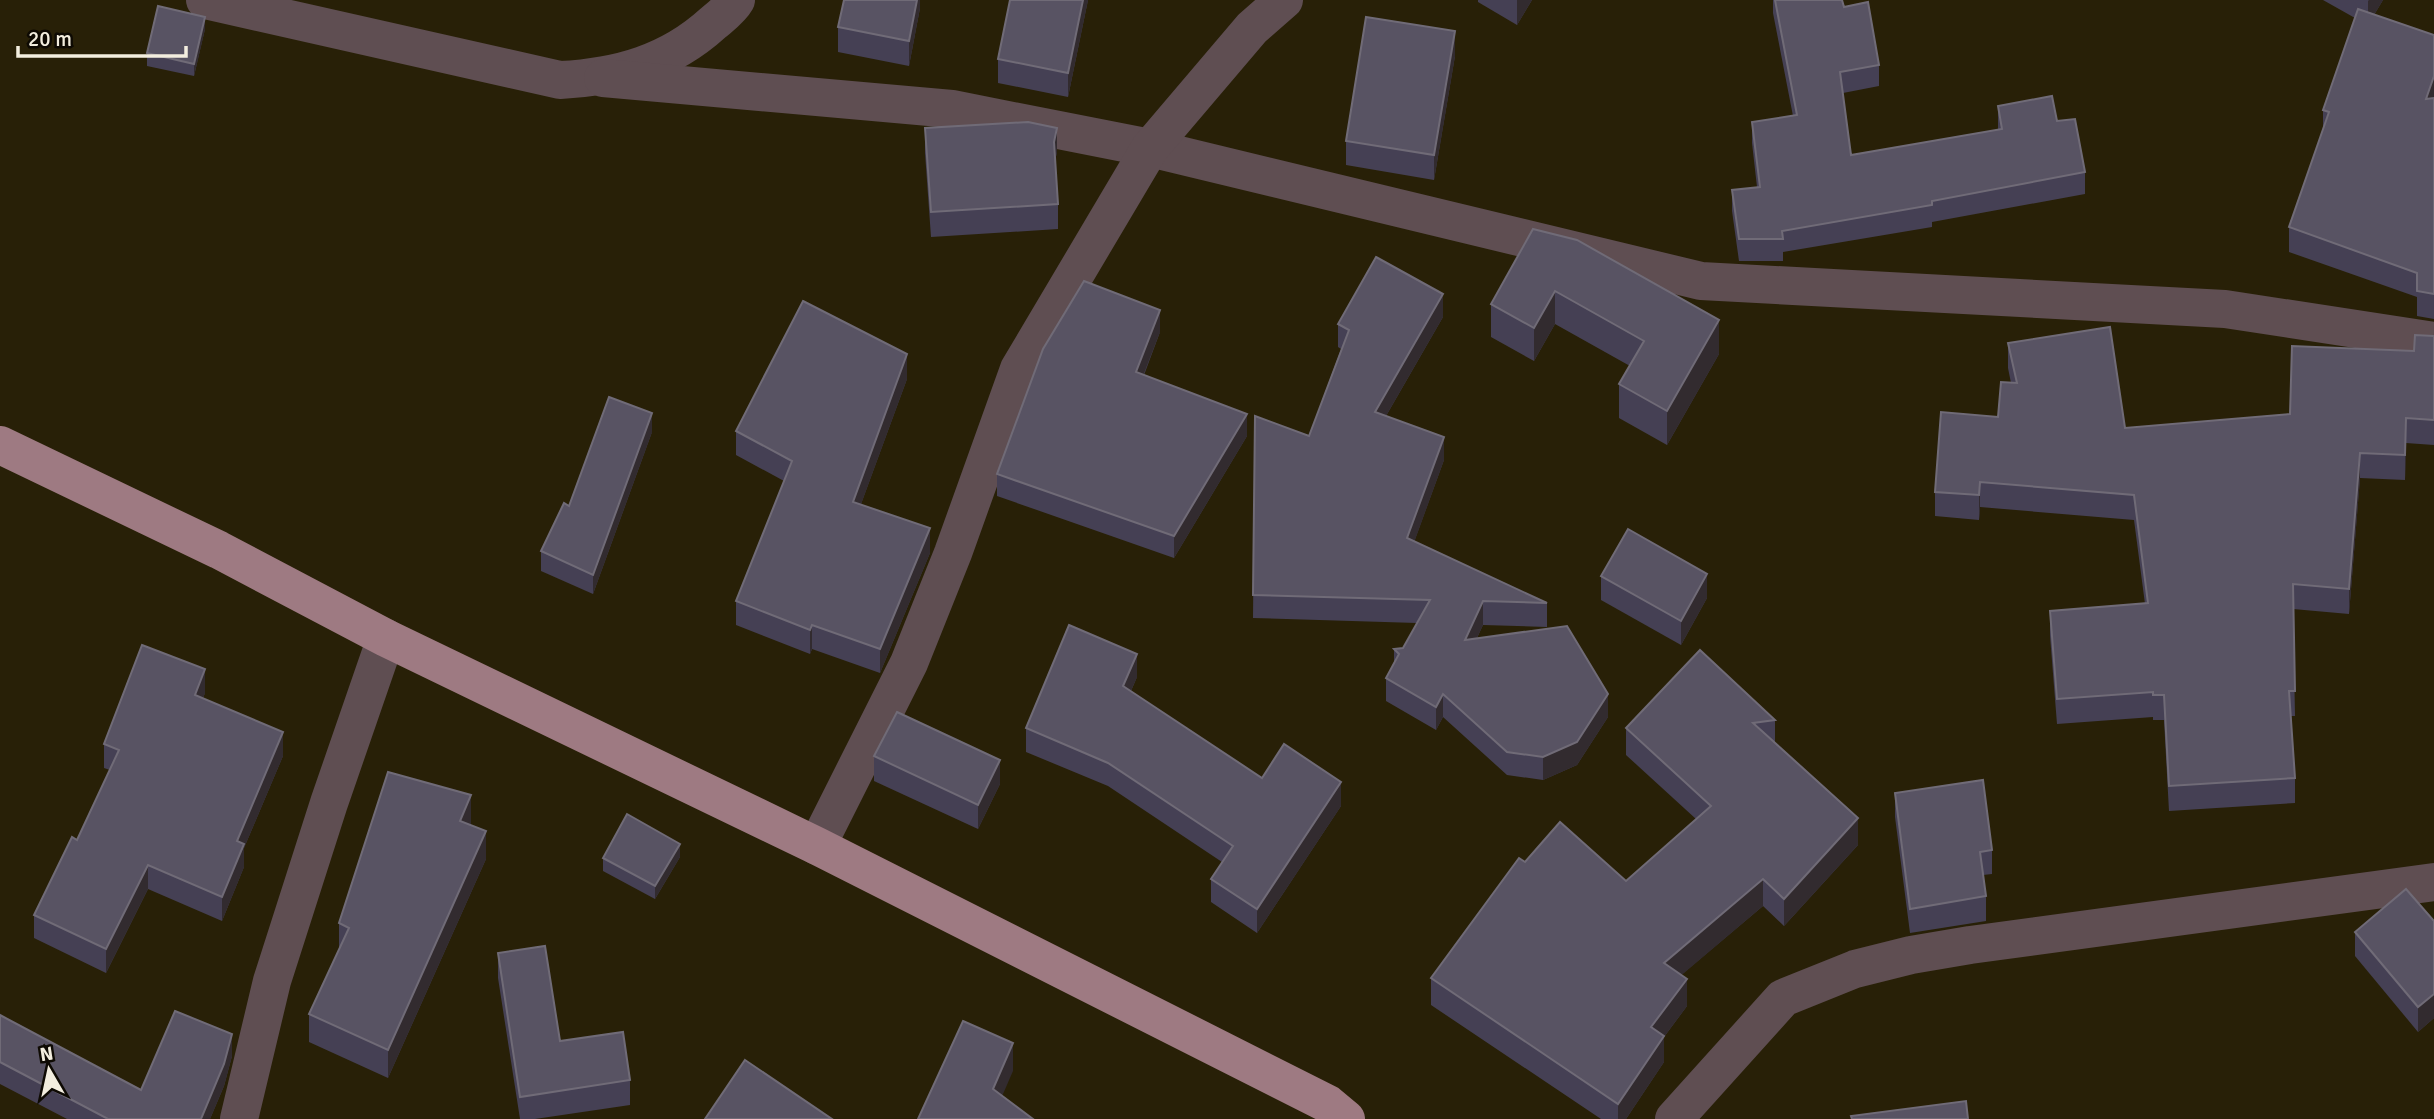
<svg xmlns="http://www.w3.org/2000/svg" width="2434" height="1119" font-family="Signika,sans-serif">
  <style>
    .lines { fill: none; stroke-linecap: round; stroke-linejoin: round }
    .minor { stroke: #5f4e52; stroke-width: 38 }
    .primary { stroke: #9e7a82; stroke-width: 38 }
    .wall { fill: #454054 }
    .shaded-wall { fill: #322b2f }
    .building { fill: #585363; stroke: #706b77; stroke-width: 2 }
  </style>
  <rect width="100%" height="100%" fill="#282007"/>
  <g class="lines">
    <g class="minor">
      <path d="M205,0L560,80C618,77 669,63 713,23C721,16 731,9 736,0"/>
      <polyline points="603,78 952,109 1150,148 1701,281 2225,309 2434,341"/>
      <polyline points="817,846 909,663 953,553 1019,369 1150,148 1252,28 1284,0"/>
      <polyline points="239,1119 272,981 329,803 386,638"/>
      <polyline points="1674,1119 1783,998 1855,969 1911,955 1970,945 2434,882"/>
    </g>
    <polyline class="primary" points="0,445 219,550 386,638 817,846 1328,1104 1346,1119"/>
  </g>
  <g class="wall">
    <polygon points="920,0 920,8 909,66 838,52 838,27"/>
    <polygon points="1010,0 1088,0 1068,97 998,83 998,59"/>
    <polygon points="1478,0 1532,0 1517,25 1478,2"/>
    <polygon points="1773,0 1842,0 1844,7 1879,65 1879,86 1843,93 1851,155 1998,130 1998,106 2057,121 2085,172 2085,194 1932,222 1932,227 1783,252 1783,261 1739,261 1732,211 1732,190 1757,187 1752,143 1752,122 1793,116 1773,13"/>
    <polygon points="2323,0 2383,0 2374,15 2434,35 2434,319 2417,316 2417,297 2289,252 2289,227 2323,129 2323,110 2355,18"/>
    <polygon points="205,29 194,76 147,66 147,53"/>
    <polygon points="1455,56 1434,180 1346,165 1346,141"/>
    <polygon points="925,128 1057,152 1055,161 1058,204 1058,229 931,237 925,153"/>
    <polygon points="1533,229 1719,354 1667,445 1619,418 1619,384 1630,366 1555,324 1534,361 1491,337 1491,304"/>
    <polygon points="1443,317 1386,416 1444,460 1414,542 1547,603 1547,627 1483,625 1477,638 1608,717 1577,765 1543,780 1507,775 1443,717 1436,730 1386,701 1386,678 1394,664 1394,649 1403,648 1417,623 1253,618 1255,416 1309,436 1341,349 1338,347 1338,324"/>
    <polygon points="1160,332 1144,375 1247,436 1174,558 997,496 997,474"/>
    <polygon points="2434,336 2434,445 2406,443 2405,480 2360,478 2349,614 2293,609 2295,716 2291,716 2295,778 2295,803 2169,811 2164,720 2153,720 2153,717 2057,724 2050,636 2050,611 2145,604 2134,520 1980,507 1979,520 1935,516 1935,492 1998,417 2011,383 2008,368 2008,343 2125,428 2290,414 2414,351"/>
    <polygon points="907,379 861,504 930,553 880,673 812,649 810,654 736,625 736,601 784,481 736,455 736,431"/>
    <polygon points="652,432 593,594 541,571 541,551 569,506"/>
    <polygon points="1601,576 1707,598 1681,645 1601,600"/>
    <polygon points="1137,677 1131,691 1262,778 1341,806 1257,933 1211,902 1211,879 1222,862 1108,786 1026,752 1026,728"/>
    <polygon points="205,693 203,698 283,756 244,848 244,867 222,921 148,889 106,973 34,938 34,915 77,840 110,770 104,768 104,744"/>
    <polygon points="1775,720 1775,743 1858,845 1784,926 1763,906 1681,975 1687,1006 1664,1037 1664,1062 1626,1119 1601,1119 1431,1005 1431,978 1525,862 1626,881 1696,819 1626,755 1626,728"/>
    <polygon points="874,756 1000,784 978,829 874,781"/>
    <polygon points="1895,793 1992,850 1992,874 1983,875 1986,896 1986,921 1910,933 1895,817"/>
    <polygon points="471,824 471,825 486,859 388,1078 309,1042 309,1014 339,950 339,923"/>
    <polygon points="680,857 655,899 603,871 603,858"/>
    <polygon points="2434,921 2434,1018 2418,1032 2355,956 2355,932"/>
    <polygon points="498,953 560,1041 630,1080 630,1105 535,1119 520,1119 498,978"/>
    <polygon points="0,1015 141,1090 232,1056 224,1086 210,1119 67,1119 0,1084"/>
  </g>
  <g class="shaded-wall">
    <polygon points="917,0 920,0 920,8 909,66 909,41"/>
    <polygon points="1083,0 1088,0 1068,97 1068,73"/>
    <polygon points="1517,0 1532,0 1517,25"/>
    <polygon points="2369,0 2383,0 2368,25 2368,1"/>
    <polygon points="205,17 205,29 194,76 194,64"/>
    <polygon points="1455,31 1455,56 1434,180 1434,155"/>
    <polygon points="2434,76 2434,101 2426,99"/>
    <polygon points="1057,128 1057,152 1054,166 1054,142"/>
    <polygon points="1555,291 1555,324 1534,361 1534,328"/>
    <polygon points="1443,294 1443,317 1375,435 1375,412"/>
    <polygon points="1160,310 1160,332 1136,394 1136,372"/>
    <polygon points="1719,320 1719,354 1667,445 1667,411"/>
    <polygon points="907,354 907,379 853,526 853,502"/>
    <polygon points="652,413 652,432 593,594 593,575"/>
    <polygon points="1247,414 1247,436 1174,558 1174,536"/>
    <polygon points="2406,418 2406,443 2405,480 2405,455"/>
    <polygon points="1444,437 1444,460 1407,562 1407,538"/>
    <polygon points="2360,453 2360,478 2349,614 2349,589"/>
    <polygon points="1980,482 1980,507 1979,520 1979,495"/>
    <polygon points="930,528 930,553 880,673 880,649"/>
    <polygon points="1707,574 1707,598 1681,645 1681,621"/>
    <polygon points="1483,601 1483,625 1465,663 1465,640"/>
    <polygon points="812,625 812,649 810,654 810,630"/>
    <polygon points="1137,654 1137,677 1123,709 1123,686"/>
    <polygon points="205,669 205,693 195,718 195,695"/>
    <polygon points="1443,694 1443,717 1436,730 1436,707"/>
    <polygon points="1608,694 1608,717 1577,765 1543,780 1543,757"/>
    <polygon points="283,732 283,756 244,848 244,867 222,921 222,897 237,841"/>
    <polygon points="1000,760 1000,784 978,829 978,805"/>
    <polygon points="1341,782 1341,806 1257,933 1257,909"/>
    <polygon points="471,795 471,824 460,849 460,821"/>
    <polygon points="1858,818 1858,845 1784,926 1784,899"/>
    <polygon points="486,831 486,859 388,1078 388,1050"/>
    <polygon points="680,844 680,857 655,899 655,886"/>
    <polygon points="148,865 148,889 106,973 106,949"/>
    <polygon points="1763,879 1763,906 1664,990 1664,963"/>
    <polygon points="1687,979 1687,1006 1664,1037 1664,1062 1626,1119 1618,1119 1618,1104 1651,1027"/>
    <polygon points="2434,994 2434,1018 2418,1032 2418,1007"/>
    <polygon points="232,1034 232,1056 224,1086 210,1119 201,1119"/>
    <polygon points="1013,1043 1013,1071 993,1117 993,1089"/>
  </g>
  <g class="building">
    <polygon points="844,0 917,0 909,41 838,27"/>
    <polygon points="1010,0 1083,0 1068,73 998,59"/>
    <polygon points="1775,0 1842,0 1844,7 1868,2 1879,65 1840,72 1851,155 2002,129 1998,106 2052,96 2057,121 2075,119 2085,172 1932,201 1932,205 1782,231 1783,239 1739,239 1732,190 1760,187 1752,122 1797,115"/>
    <polygon points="158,6 205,17 194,64 147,53"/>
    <polygon points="2358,9 2434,35 2434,76 2426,99 2434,98 2434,294 2417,291 2417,273 2289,227 2329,112 2323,110"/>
    <polygon points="1366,17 1455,31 1434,155 1346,141"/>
    <polygon points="1028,122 1057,128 1054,142 1058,204 931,212 925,128"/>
    <polygon points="1533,229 1577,240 1719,320 1667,411 1619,384 1644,341 1555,291 1534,328 1491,304"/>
    <polygon points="1376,257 1443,294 1375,412 1444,437 1407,538 1547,603 1483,601 1465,640 1567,626 1608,694 1577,742 1543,757 1507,752 1443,694 1436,707 1386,678 1399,654 1394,649 1403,648 1430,600 1253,595 1255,416 1309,436 1349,330 1338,324"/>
    <polygon points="1084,281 1160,310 1136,372 1247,414 1174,536 997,474 1043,349"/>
    <polygon points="803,301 907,354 853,502 930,528 880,649 812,625 810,630 736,601 792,461 736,431"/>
    <polygon points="2110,327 2125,428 2290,414 2292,346 2414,351 2415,335 2434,336 2434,420 2406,418 2405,455 2360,453 2349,589 2293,584 2295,691 2289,691 2295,778 2169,786 2164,695 2153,695 2153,692 2057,699 2050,611 2148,603 2134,495 1980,482 1979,495 1935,492 1941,412 1998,417 2001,382 2017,383 2008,343"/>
    <polygon points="609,397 652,413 593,575 541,551 564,503 569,506"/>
    <polygon points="1628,529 1707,574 1681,621 1601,576"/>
    <polygon points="1069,625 1137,654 1123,686 1262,778 1284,744 1341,782 1257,909 1211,879 1233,846 1108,763 1026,728"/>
    <polygon points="142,645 205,669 195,695 283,732 237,841 244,844 222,897 148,865 106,949 34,915 72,837 77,840 119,750 104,744"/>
    <polygon points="1700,650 1775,720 1753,723 1858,818 1784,899 1763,879 1664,963 1687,979 1651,1027 1664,1036 1618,1104 1431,978 1519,858 1525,862 1560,822 1626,881 1711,806 1626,728"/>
    <polygon points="897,712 1000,760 978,805 874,756"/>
    <polygon points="388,772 471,795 460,821 486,831 388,1050 309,1014 349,928 339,923"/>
    <polygon points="1983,780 1992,850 1980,852 1986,896 1910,909 1895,793"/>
    <polygon points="627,814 680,844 655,886 603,858"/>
    <polygon points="2406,889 2434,921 2434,994 2418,1007 2355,932"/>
    <polygon points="545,946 560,1041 623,1032 630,1080 520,1097 498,953"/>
    <polygon points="175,1011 232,1034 224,1064 201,1119 108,1119 0,1062 0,1015 141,1090"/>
    <polygon points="963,1021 1013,1043 993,1089 1033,1119 918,1119"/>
    <polygon points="745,1060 832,1119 705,1119"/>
    <polygon points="1966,1101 1968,1119 1852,1119 1851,1116"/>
  </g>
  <g transform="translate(49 1070) rotate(351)" stroke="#0e0a03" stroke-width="5" paint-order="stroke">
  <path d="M0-5L12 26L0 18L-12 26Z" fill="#f3eedf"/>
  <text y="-10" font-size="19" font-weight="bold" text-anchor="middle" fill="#f3eedf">N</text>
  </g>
  <path d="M18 46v10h168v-10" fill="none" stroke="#f3eedf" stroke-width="3.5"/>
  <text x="28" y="46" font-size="21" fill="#f3eedf" stroke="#0e0a03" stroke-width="5" paint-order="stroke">20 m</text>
</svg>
